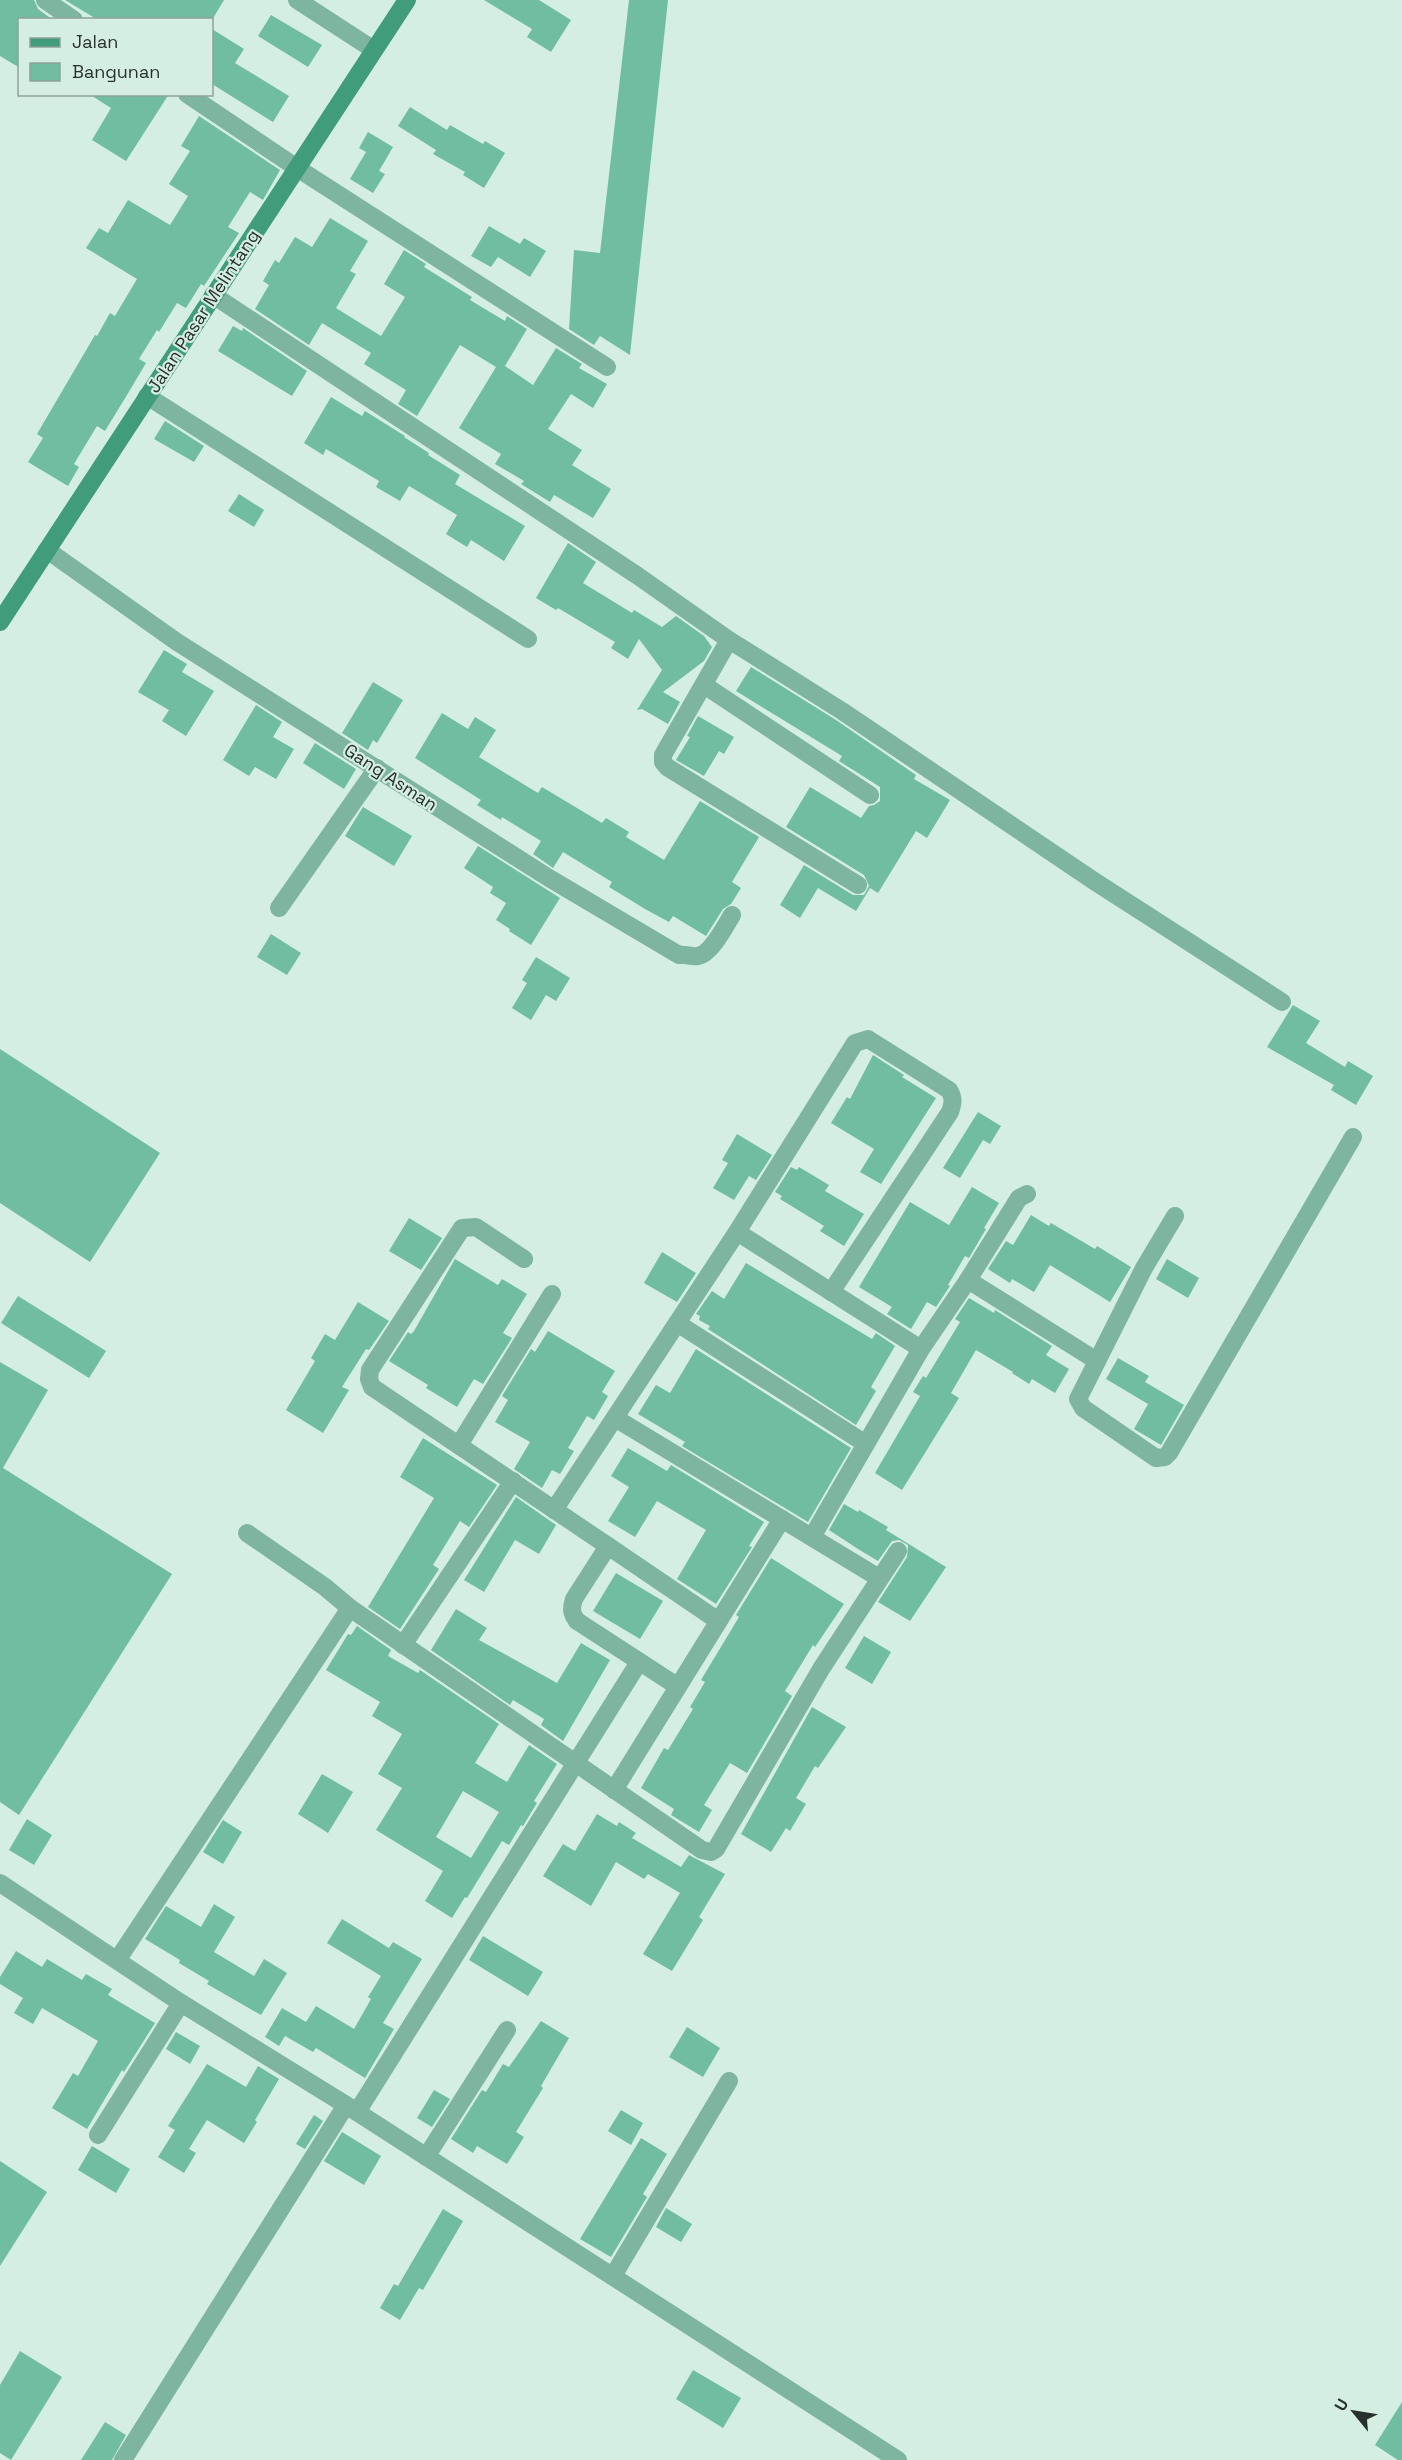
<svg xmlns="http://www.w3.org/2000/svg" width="1402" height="2460" font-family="'Space Grotesk',sans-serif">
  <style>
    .building { fill: #70be9f; fill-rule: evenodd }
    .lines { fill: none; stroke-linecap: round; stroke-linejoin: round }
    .street { stroke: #7eb59e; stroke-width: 18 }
    .secondary { stroke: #409c7b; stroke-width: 18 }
    .labels { text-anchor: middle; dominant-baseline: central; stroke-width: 4.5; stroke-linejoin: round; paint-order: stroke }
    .street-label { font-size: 18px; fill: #27302c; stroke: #d5eee2 }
  </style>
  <rect width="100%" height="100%" fill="#d5eee2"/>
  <g class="building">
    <polygon points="0,0 34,0 38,9 53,20 20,20 20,68 0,56"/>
    <polygon points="65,0 224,0 212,20 98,20"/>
    <polygon points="484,0 539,0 571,20 551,52 527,37 532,29"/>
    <polygon points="629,0 668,0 630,355 600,336 594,345 569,329 574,250 600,253"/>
    <polygon points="271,15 322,45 308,67 258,36"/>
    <polygon points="212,29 244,49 235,63 289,96 273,122 212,84"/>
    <polygon points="89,94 169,94 126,161 92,140 111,108"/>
    <polygon points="410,107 447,130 450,125 483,144 485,141 505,153 484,188 463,175 465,172 433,154 436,150 398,126"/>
    <polygon points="199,116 280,170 263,200 250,192 228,227 239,233 204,286 201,284 186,308 177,303 159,332 157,330 139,359 146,363 130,390 105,431 97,426 74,464 79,467 68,486 28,462 43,438 37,434 95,335 97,336 110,313 115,316 137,279 86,248 99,228 108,233 128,200 170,225 188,196 169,184 190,151 181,146"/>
    <polygon points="368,132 393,147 379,171 385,174 373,193 350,179 366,152 359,148"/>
    <polygon points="330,218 368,241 350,271 356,274 336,308 381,336 405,297 384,284 404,250 426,264 424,267 472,297 470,300 505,321 507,316 527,329 505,366 533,385 556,348 582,364 579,368 607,384 593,408 571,394 548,429 582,450 572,465 611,489 593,518 554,495 550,502 521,484 524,481 495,464 501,454 459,428 496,367 460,345 417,416 398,404 406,390 364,364 371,353 322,323 309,345 255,309 269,285 263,281 275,260 279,263 295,237 312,247"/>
    <polygon points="489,226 520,244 524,238 546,251 530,277 498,257 491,267 471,256"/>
    <polygon points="233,326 242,331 243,328 307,371 292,396 218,351"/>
    <polygon points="331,397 362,416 365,411 405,436 404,437 429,453 428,455 460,475 455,484 525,526 504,561 471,540 467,547 446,534 457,515 409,486 400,501 376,487 379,481 326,449 323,455 304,443"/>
    <polygon points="165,421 204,446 194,462 154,439"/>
    <polygon points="239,494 264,510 254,527 228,511"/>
    <polygon points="568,543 596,562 583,583 632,613 634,610 662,627 676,616 704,636 712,647 704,661 663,692 680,702 668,724 642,709 637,710 662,670 639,639 628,659 611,648 615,642 558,608 556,610 536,598"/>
    <polygon points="164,650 187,664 182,672 214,691 186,736 162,721 169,710 138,692"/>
    <polygon points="751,667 836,720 916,775 914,779 950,800 927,838 916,831 878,893 870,888 856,911 818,888 800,918 780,905 804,865 853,895 864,895 869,886 864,875 786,827 810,787 861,818 869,806 874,805 880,801 880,787 839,761 842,756 736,691"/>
    <polygon points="373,682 403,700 377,743 373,740 368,750 342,733"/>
    <polygon points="256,705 282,722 273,737 294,749 276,779 255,767 249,776 223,760"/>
    <polygon points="442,713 468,729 475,717 496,730 479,757 538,793 542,787 602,823 606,818 629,832 626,837 664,860 700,801 759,837 732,882 741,888 731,904 723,909 706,936 673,916 669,922 645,909 609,887 612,882 563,852 553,868 533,854 541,841 502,817 501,820 477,805 481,800 415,758"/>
    <polygon points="698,716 734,737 724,754 719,751 704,776 676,760 690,737 687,736"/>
    <polygon points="315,743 356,769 344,789 303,763"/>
    <polygon points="363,807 412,836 394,866 345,836"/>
    <polygon points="478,846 560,898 531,945 509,931 510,929 496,920 506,903 490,893 493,887 464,868"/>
    <polygon points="271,934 301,953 287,975 257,957"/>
    <polygon points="536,957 570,978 556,1001 546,995 531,1020 512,1008 527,983 522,980"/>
    <polygon points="1293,1005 1320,1021 1306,1043 1345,1067 1348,1061 1373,1076 1356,1105 1331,1090 1334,1085 1267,1047"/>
    <polygon points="0,1049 160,1153 90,1262 0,1203"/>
    <polygon points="873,1055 904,1075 902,1077 936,1098 881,1184 860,1172 874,1149 831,1123 847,1097 850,1099"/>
    <polygon points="978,1112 1001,1126 990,1144 983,1140 960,1178 943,1168"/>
    <polygon points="737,1134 772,1155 756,1180 749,1176 734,1200 713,1188 728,1163 722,1160"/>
    <polygon points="791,1167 797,1170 799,1167 829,1185 825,1191 864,1214 844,1246 820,1231 824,1226 780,1199 782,1196 775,1192"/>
    <polygon points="972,1187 999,1203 984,1228 986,1229 969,1258 965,1256 948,1285 950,1286 936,1307 927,1302 911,1329 887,1314 892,1307 859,1287 910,1202 949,1225"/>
    <polygon points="1031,1215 1049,1226 1051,1223 1095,1249 1097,1246 1131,1267 1110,1302 1050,1265 1034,1292 1012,1279 1010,1283 988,1269 1006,1241 1013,1245"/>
    <polygon points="409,1218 442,1238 421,1270 389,1251"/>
    <polygon points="662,1252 696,1273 677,1302 644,1283"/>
    <polygon points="455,1259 498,1285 502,1279 527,1294 503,1333 512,1338 483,1384 474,1379 457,1407 426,1388 428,1385 389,1361 408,1332 411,1334 414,1331"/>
    <polygon points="1167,1259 1199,1278 1188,1298 1156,1279"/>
    <polygon points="746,1263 872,1339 876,1333 895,1346 871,1387 876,1391 856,1425 708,1329 710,1326 699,1320 700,1316 696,1314 712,1291 724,1299"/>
    <polygon points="18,1296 106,1351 89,1378 1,1323"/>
    <polygon points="969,1298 994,1313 995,1310 1052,1346 1046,1355 1069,1369 1055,1393 1032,1379 1029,1384 1012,1373 1013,1372 976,1350 951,1393 959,1398 902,1490 875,1473 920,1396 913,1392 923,1376 926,1378 960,1322 955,1319"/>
    <polygon points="358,1302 389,1321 369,1350 366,1349 342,1387 349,1390 323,1433 286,1410 315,1361 311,1358 325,1334 335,1340"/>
    <polygon points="548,1331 615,1371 602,1392 608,1396 594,1420 587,1416 568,1448 574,1451 560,1474 552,1470 542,1488 514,1469 530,1442 495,1422 508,1400 502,1396 531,1349 535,1352"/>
    <polygon points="696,1349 851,1448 808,1522 682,1446 685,1442 638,1414 656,1385 670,1393"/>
    <polygon points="1118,1358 1149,1376 1145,1382 1184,1405 1161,1445 1134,1429 1148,1404 1106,1379"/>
    <polygon points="0,1362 48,1390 3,1468 172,1574 19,1815 0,1802"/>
    <polygon points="423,1438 497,1485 469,1527 460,1521 433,1565 439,1569 400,1629 368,1607 434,1498 400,1477"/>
    <polygon points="628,1448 667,1471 671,1465 764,1522 749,1546 752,1547 716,1604 677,1579 706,1530 657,1501 635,1537 608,1521 629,1487 611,1476"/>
    <polygon points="516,1497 556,1525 539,1554 515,1540 484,1592 464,1580"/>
    <polygon points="844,1504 858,1512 859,1510 888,1527 886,1530 946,1567 910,1621 878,1602 907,1557 908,1545 899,1540 892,1541 878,1561 858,1549 829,1530"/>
    <polygon points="771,1558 844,1604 815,1647 813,1645 785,1691 792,1696 747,1773 730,1763 704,1805 712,1810 699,1832 671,1815 674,1809 641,1788 664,1748 668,1750 693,1709 690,1707 705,1682 701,1680 739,1617 736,1615"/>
    <polygon points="616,1573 663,1601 640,1639 593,1611"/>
    <polygon points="456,1609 487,1628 479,1640 557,1683 581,1643 610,1660 563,1741 541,1725 544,1719 513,1700 510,1705 431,1650"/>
    <path d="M357,1626L391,1650L388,1656L418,1673L420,1670L499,1724L475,1763L507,1782L529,1745L557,1764L534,1801L537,1803L523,1826L521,1825L509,1845L502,1841L467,1898L465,1897L452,1918L425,1901L443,1871L376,1830L402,1788L378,1774L402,1734L372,1716L380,1702L326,1670L348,1634L351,1635ZM463,1791L499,1812L471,1858L436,1837Z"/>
    <polygon points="864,1636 891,1652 872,1684 845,1668"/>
    <polygon points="812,1707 846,1727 818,1768 815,1766 796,1798 806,1804 790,1831 786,1828 771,1852 741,1834"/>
    <polygon points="322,1774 353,1792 328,1833 298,1814"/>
    <polygon points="597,1814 617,1826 619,1822 636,1833 632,1838 681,1867 689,1855 725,1874 699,1917 703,1920 672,1971 643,1954 680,1893 648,1874 644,1879 616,1862 591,1906 543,1876 563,1844 575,1851"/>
    <polygon points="27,1819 52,1835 34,1865 9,1850"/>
    <polygon points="223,1820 242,1832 223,1864 203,1852"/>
    <polygon points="214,1904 235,1917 214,1952 254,1976 264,1959 287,1973 261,2015 207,1984 209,1981 179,1963 180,1960 145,1939 166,1906 201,1927"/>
    <polygon points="342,1919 389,1948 393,1942 422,1959 383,2023 394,2029 365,2078 316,2048 313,2052 285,2036 279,2046 265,2037 282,2008 306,2022 316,2006 354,2029 371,1999 368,1997 381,1976 327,1943"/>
    <polygon points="483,1936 543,1972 528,1996 469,1960"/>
    <polygon points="16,1951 42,1967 47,1959 82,1980 86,1974 112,1989 108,1995 155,2023 124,2072 122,2070 87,2129 52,2108 73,2073 78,2076 98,2041 42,2008 33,2024 14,2013 23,1998 0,1984 0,1977"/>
    <polygon points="541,2021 569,2038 541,2086 543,2088 516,2132 524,2137 507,2164 477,2146 473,2153 451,2139 482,2090 486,2092 503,2064 509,2067"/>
    <polygon points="687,2027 720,2048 703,2077 669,2057"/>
    <polygon points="176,2032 200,2046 190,2064 166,2049"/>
    <polygon points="207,2064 246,2087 258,2066 279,2079 255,2120 257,2122 244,2143 207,2120 189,2149 196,2153 184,2173 158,2157 175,2130 168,2126"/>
    <polygon points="434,2090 450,2099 432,2127 417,2118"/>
    <polygon points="621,2110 643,2123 631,2145 608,2131"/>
    <polygon points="314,2115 323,2121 305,2149 296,2144"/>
    <polygon points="342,2132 381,2156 364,2185 324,2161"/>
    <polygon points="641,2138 667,2154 643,2194 647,2197 611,2257 580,2239"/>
    <polygon points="92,2146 130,2169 116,2193 78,2170"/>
    <polygon points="0,2161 47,2192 0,2266"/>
    <polygon points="666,2208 692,2224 681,2242 656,2227"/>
    <polygon points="443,2209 463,2221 423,2290 419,2288 400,2320 380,2308 394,2284 398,2286"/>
    <polygon points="20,2351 62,2377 11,2460 0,2453 0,2385"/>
    <polygon points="693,2370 741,2398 723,2428 676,2399"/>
    <polygon points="1402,2402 1402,2460 1398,2460 1375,2445"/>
    <polygon points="105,2422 126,2435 112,2460 81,2460"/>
  </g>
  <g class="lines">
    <g class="street">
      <polyline points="45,0 74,20"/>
      <polyline points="297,0 374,50"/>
      <polyline points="187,94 297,168 607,367"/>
      <polyline points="213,295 638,576 729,640 842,711 1094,881 1282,1002"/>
      <polyline points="147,396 528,639"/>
      <path d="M47,550L177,642L549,878L679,955C685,954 692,957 698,956C711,954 726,925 732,915"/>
      <polyline points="729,640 663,755 663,762 667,767 858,885"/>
      <polyline points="704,685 870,795"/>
      <polyline points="279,908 377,768"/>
      <polyline points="1175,1216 1144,1268 1078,1399 1083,1408 1156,1458 1165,1457 1169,1453 1353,1137"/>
      <polyline points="737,1232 921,1349"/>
      <path d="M524,1259L476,1227L462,1228L370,1370L369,1379L372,1387L608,1546L574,1599C571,1608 571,1613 577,1621L677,1686"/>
      <polyline points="968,1280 1097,1361"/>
      <polyline points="677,1323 866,1444"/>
      <polyline points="615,1418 879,1578"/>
      <polyline points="459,1445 552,1294"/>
      <path d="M554,1510L737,1232L855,1043L868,1039L949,1090C954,1098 953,1103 950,1112L831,1292"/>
      <polyline points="812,1537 921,1349 968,1280 1019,1198 1027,1194"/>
      <polyline points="608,1546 717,1620"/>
      <polyline points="350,1608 702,1850 711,1852 716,1849 821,1669 898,1551"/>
      <polyline points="403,1645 513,1481"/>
      <polyline points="614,1790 782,1519"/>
      <polyline points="0,1883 181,2003 346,2105 898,2460"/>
      <polyline points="118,1959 350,1608 325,1587 247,1533"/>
      <polyline points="357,2112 639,1662"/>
      <polyline points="98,2135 181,2003"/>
      <polyline points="426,2157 507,2030"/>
      <polyline points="613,2276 729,2081"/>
      <polyline points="123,2460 346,2105"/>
    </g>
    <polyline class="secondary" points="0,622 407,0"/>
  </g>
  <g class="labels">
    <g class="street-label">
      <text transform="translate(203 311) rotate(-57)">Jalan Pasar Melintang</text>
      <text transform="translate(391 777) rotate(33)">Gang Asman</text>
    </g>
  </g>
  <rect x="18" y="18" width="195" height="78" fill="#d5eee2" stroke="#8fa299" stroke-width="1.5"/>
  <rect x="30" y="38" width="30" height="9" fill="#409c7b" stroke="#8fa299" stroke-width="1.5"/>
  <text x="72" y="48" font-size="18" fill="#27302c">Jalan</text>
  <rect x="30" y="63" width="30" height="18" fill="#70be9f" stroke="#8fa299" stroke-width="1.5"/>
  <text x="72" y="78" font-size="18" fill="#27302c">Bangunan</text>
  <g transform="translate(1354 2412) rotate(300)" stroke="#d5eee2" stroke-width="4.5" paint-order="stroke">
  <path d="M0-4.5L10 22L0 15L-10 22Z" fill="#27302c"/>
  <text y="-9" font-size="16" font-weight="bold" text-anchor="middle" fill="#27302c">U</text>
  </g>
</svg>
